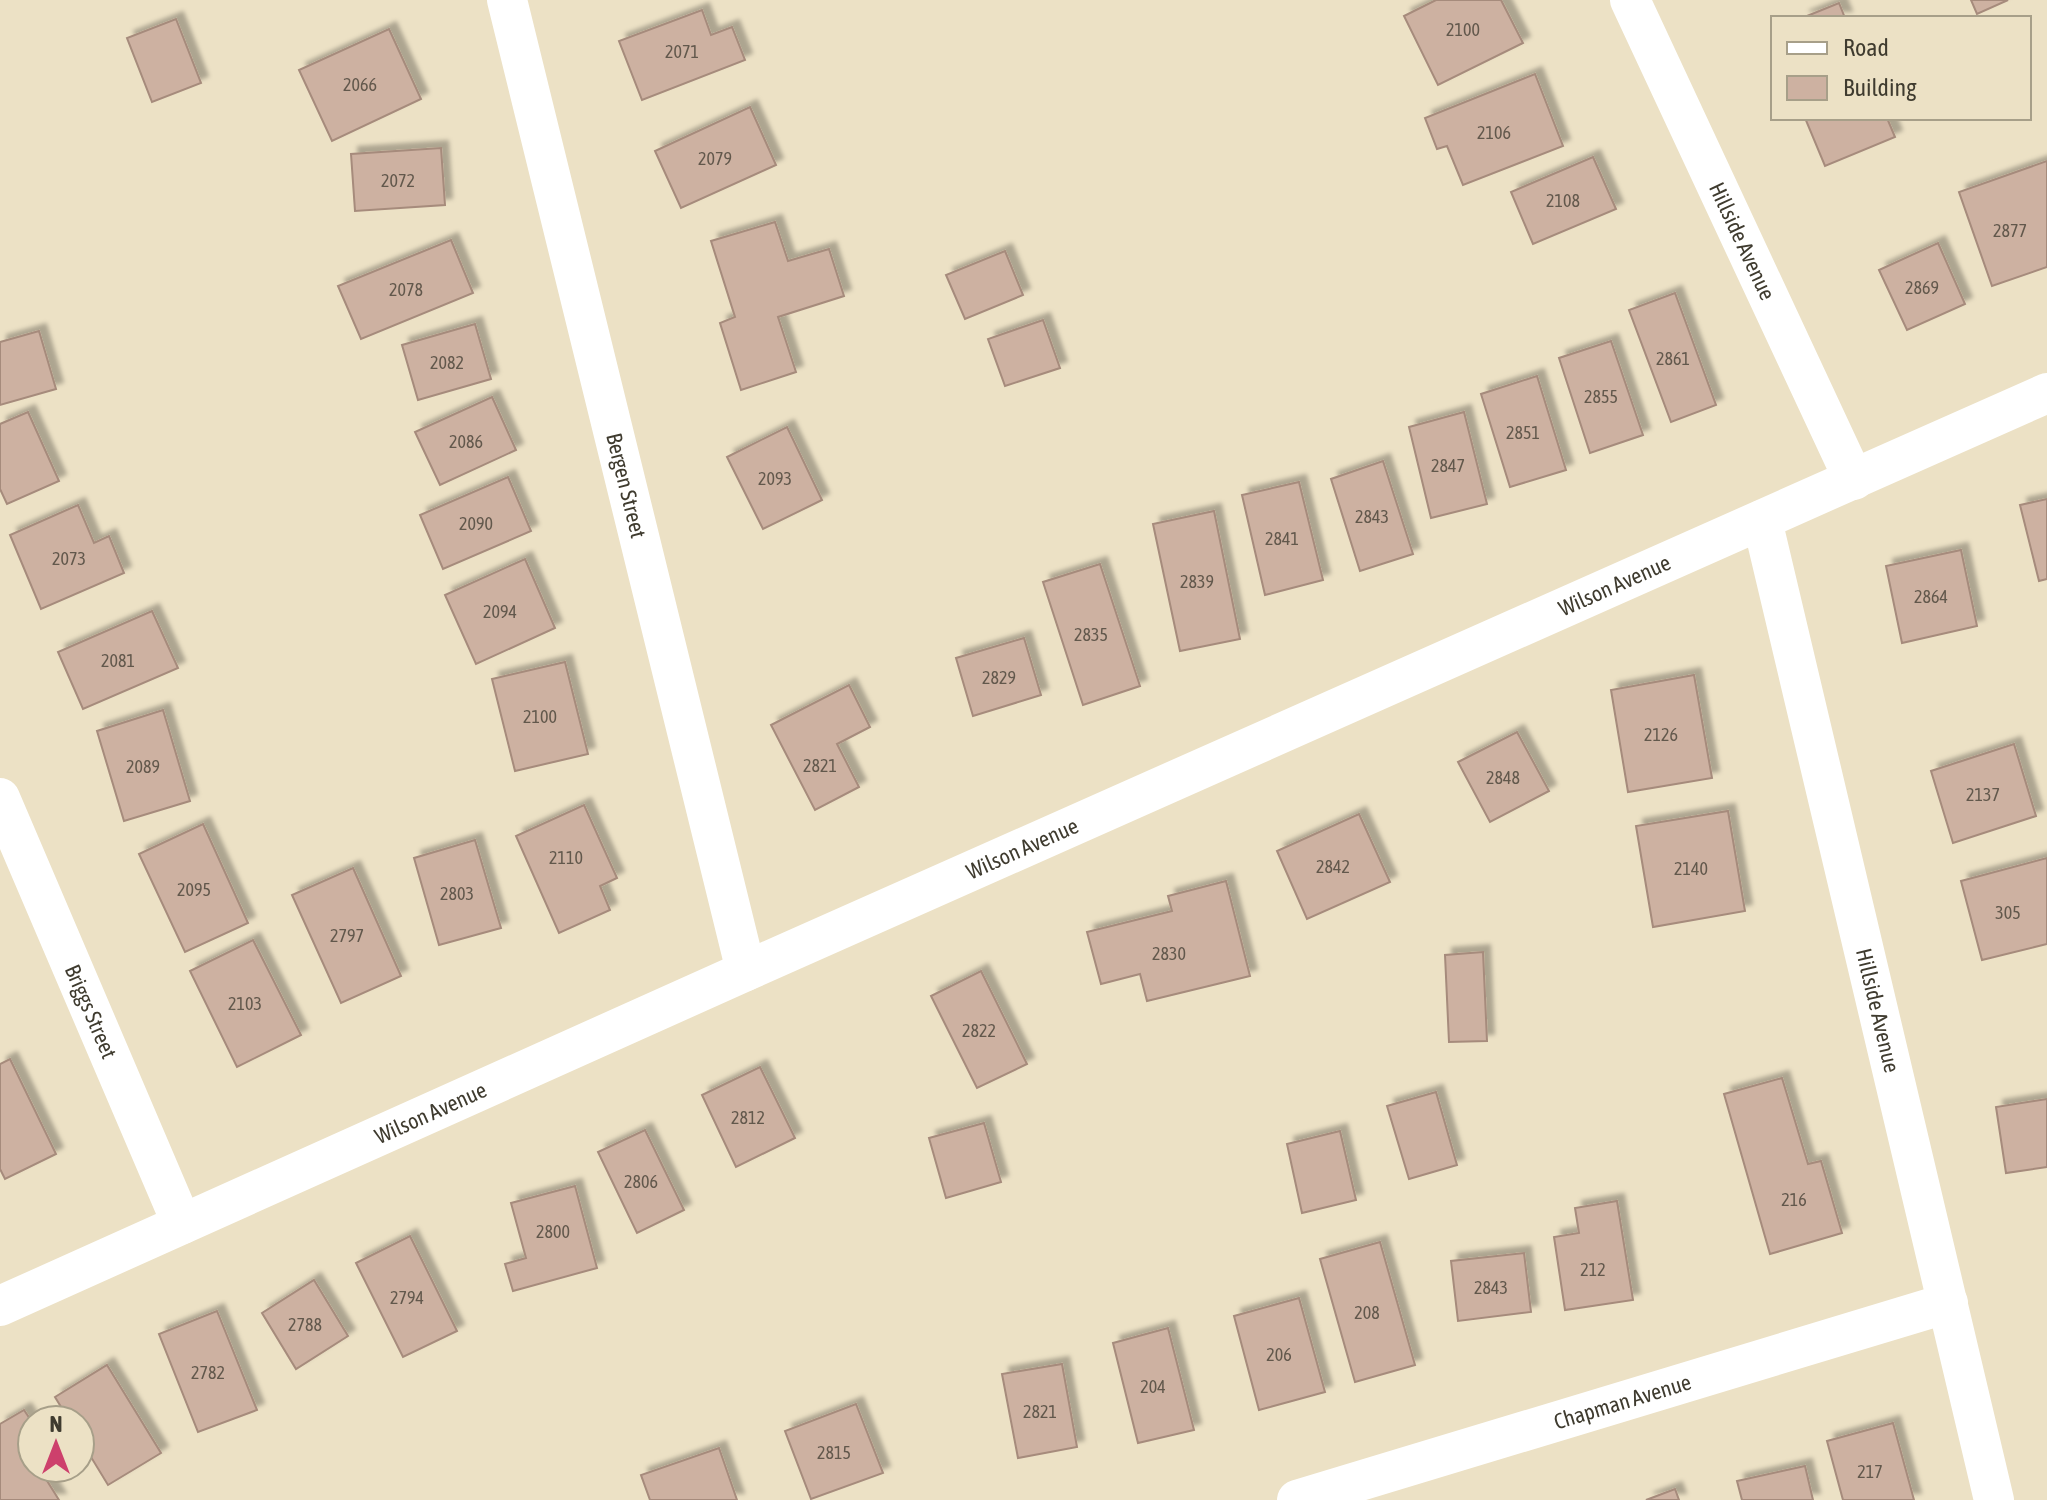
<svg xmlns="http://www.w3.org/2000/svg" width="2047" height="1500" font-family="'Asap Condensed',sans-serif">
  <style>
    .building { fill: #cdb1a1; stroke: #a68b7c; stroke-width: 2; filter: url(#shadow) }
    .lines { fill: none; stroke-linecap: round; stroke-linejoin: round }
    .minor { stroke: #fff; stroke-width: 40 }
    .labels { text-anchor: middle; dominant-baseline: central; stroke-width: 7; stroke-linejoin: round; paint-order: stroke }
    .number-label { font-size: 18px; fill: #62584c }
    .street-label { font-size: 22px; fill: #3f3b2f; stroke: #ece1c5 }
  </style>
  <defs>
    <filter id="shadow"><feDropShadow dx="7" dy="-7" stdDeviation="2" flood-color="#0004"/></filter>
  </defs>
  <rect width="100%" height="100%" fill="#ece1c5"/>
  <g class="building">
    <polygon points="1436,0 1501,0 1523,43 1438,85 1404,16"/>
    <polygon points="1971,0 2008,0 1977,14"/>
    <polygon points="1839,3 1845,18 1802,18"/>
    <polygon points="702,10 711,35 732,27 745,60 642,100 619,41"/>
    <polygon points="176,19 201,83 152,102 127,38"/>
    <polygon points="389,29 421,99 332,141 299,70"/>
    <polygon points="1535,74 1563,146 1463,185 1447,146 1437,149 1425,118"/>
    <polygon points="750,107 776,165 681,208 655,151"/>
    <polygon points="1805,118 1887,118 1895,137 1825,166"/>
    <polygon points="441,148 445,205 355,211 351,154"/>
    <polygon points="1593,157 1616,209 1533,244 1511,192"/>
    <polygon points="2047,161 2047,267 1992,286 1959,192"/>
    <polygon points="775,222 788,261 829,249 844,296 778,317 796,372 741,390 720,323 735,317 711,241"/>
    <polygon points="451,240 473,293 361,339 338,286"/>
    <polygon points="1938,243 1965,304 1907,330 1879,270"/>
    <polygon points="1005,251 1023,295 965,319 946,275"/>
    <polygon points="1675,293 1716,405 1671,422 1629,310"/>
    <polygon points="1043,320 1060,368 1005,386 988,339"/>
    <polygon points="475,324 491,379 418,400 402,345"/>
    <polygon points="39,331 56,389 0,405 0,342"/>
    <polygon points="1611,341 1643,435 1590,453 1559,358"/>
    <polygon points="1537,376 1566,470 1510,487 1481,394"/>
    <polygon points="492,397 516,450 440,485 415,432"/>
    <polygon points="28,412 59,481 7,504 0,489 0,424"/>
    <polygon points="1464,412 1487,504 1431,518 1409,427"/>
    <polygon points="787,427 822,500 763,529 727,457"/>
    <polygon points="1383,461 1413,554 1360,571 1331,479"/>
    <polygon points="508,477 531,531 443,569 420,515"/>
    <polygon points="1299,482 1323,580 1265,595 1242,495"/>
    <polygon points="2047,499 2047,579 2039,581 2020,505"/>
    <polygon points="78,505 94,543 109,536 124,573 41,609 10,535"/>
    <polygon points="1214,511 1240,639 1180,651 1153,524"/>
    <polygon points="1961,550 1977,626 1902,643 1886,566"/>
    <polygon points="525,559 555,628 476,664 445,595"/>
    <polygon points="1100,564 1140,686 1083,705 1043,582"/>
    <polygon points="152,611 178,668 83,709 58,652"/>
    <polygon points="1024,638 1041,695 973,716 956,658"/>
    <polygon points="565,662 588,754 515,771 492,679"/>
    <polygon points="1694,675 1712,778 1628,792 1611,690"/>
    <polygon points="849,685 870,727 837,744 859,787 815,810 771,725"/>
    <polygon points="163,710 190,801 124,821 97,731"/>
    <polygon points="1517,732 1549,791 1490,822 1458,762"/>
    <polygon points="2014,744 2036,816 1953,843 1931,771"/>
    <polygon points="584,805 617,878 600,886 610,910 559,933 516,836"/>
    <polygon points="1728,811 1745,911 1653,927 1636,826"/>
    <polygon points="1359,814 1390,882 1307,919 1277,851"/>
    <polygon points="203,824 248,923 185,952 139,854"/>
    <polygon points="475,840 501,928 439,945 414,858"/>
    <polygon points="2047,858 2047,944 1982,960 1961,881"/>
    <polygon points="353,868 401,976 341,1003 292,895"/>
    <polygon points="1226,881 1250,976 1147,1001 1140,974 1101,984 1087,932 1172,911 1168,896"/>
    <polygon points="253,940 301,1035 237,1067 190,971"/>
    <polygon points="1483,952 1487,1041 1449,1042 1445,955"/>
    <polygon points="981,971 1027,1064 977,1088 931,996"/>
    <polygon points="10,1059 56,1154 5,1179 0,1169 0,1064"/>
    <polygon points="760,1067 795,1138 736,1167 702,1095"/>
    <polygon points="1782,1078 1808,1164 1821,1161 1842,1233 1770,1254 1724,1094"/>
    <polygon points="1436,1092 1457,1165 1409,1179 1387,1106"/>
    <polygon points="2047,1099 2047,1167 2006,1173 1996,1107"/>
    <polygon points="984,1123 1001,1182 946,1198 929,1138"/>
    <polygon points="645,1130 684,1210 637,1233 598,1152"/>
    <polygon points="1340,1131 1356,1200 1302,1213 1287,1144"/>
    <polygon points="575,1186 597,1268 513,1291 505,1264 526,1258 511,1203"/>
    <polygon points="1617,1201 1633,1300 1565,1310 1554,1237 1579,1233 1575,1208"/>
    <polygon points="410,1236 457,1331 403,1357 356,1263"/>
    <polygon points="1380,1242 1415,1365 1355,1382 1320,1259"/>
    <polygon points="1524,1253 1531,1312 1458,1321 1451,1261"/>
    <polygon points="314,1280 348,1336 296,1369 262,1313"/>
    <polygon points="1299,1298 1325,1392 1259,1410 1234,1316"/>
    <polygon points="217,1311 257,1410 198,1432 159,1334"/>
    <polygon points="1168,1328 1194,1430 1138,1443 1113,1343"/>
    <polygon points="1062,1364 1077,1447 1018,1458 1002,1374"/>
    <polygon points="107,1365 161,1453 108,1485 80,1439 80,1420 69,1420 55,1397"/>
    <polygon points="856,1404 883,1473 811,1499 785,1431"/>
    <polygon points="24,1410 32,1422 32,1468 39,1468 59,1500 0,1500 0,1424"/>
    <polygon points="1893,1423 1914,1500 1843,1500 1827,1441"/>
    <polygon points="719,1448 737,1500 650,1500 641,1475"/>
    <polygon points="1805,1466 1813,1500 1742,1500 1737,1481"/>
    <polygon points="1675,1489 1679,1500 1646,1500"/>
  </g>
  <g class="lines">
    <g class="minor">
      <path id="s1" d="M507,0L746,971"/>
      <path id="s2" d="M1630,0L1854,480"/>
      <path id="s3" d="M1762,520L1994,1500"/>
      <path id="s4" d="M0,798L182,1224"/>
      <path id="s5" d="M0,1306L746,971L2047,393"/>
      <path id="s6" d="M1297,1500L1948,1303"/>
    </g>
  </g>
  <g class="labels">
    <g class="number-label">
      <text x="1463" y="29">2100</text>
      <text x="682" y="51">2071</text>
      <text x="360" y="84">2066</text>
      <text x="1494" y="132">2106</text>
      <text x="715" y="158">2079</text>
      <text x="398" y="180">2072</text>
      <text x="1563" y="200">2108</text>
      <text x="2010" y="230">2877</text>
      <text x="1922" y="287">2869</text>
      <text x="406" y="289">2078</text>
      <text x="1673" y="358">2861</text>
      <text x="447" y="362">2082</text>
      <text x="1601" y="396">2855</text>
      <text x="1523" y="432">2851</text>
      <text x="466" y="441">2086</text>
      <text x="1448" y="465">2847</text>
      <text x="775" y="478">2093</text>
      <text x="1372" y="516">2843</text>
      <text x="476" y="523">2090</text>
      <text x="1282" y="538">2841</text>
      <text x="69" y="558">2073</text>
      <text x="1197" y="581">2839</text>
      <text x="1931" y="596">2864</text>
      <text x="500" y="611">2094</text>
      <text x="1091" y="634">2835</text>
      <text x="118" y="660">2081</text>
      <text x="999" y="677">2829</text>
      <text x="540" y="716">2100</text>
      <text x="1661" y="734">2126</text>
      <text x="820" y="765">2821</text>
      <text x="143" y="766">2089</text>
      <text x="1503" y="777">2848</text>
      <text x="1983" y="794">2137</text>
      <text x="566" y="857">2110</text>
      <text x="1333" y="866">2842</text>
      <text x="1691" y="868">2140</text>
      <text x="194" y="889">2095</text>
      <text x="457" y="893">2803</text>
      <text x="2008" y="912">305</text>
      <text x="347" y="935">2797</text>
      <text x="1169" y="953">2830</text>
      <text x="245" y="1003">2103</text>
      <text x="979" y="1030">2822</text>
      <text x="748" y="1117">2812</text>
      <text x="641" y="1181">2806</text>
      <text x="1794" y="1199">216</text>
      <text x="553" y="1231">2800</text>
      <text x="1593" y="1269">212</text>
      <text x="1491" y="1287">2843</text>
      <text x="407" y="1297">2794</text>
      <text x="1367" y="1312">208</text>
      <text x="305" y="1324">2788</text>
      <text x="1279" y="1354">206</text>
      <text x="208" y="1372">2782</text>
      <text x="1153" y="1386">204</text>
      <text x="1040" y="1411">2821</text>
      <text x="834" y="1452">2815</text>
      <text x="1870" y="1471">217</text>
    </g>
    <g class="street-label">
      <text stroke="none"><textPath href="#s2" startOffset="266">Hillside Avenue</textPath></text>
      <text stroke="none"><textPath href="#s1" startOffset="500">Bergen Street</textPath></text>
      <text stroke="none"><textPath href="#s5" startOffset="1768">Wilson Avenue</textPath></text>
      <text stroke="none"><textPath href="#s5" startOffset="1120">Wilson Avenue</textPath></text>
      <text stroke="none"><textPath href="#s3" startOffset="504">Hillside Avenue</textPath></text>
      <text stroke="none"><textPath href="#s4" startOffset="232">Briggs Street</textPath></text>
      <text stroke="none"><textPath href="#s5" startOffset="472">Wilson Avenue</textPath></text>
      <text stroke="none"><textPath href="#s6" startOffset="340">Chapman Avenue</textPath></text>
    </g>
  </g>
  <rect x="1771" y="16" width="260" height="104" fill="#ece1c5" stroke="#a79f89" stroke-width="2"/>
  <rect x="1787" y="42" width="40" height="12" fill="#ffffff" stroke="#a79f89" stroke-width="2"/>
  <text x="1843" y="56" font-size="24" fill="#3f3b2f">Road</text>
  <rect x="1787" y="76" width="40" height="24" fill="#cdb1a1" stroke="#a79f89" stroke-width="2"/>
  <text x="1843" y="96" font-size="24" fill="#3f3b2f">Building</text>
  <g transform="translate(56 1444)"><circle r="38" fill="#ece1c5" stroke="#a79f89" stroke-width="2"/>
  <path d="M0-6L14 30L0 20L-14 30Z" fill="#cd406c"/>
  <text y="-12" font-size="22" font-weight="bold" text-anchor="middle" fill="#3f3b2f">N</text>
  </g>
</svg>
